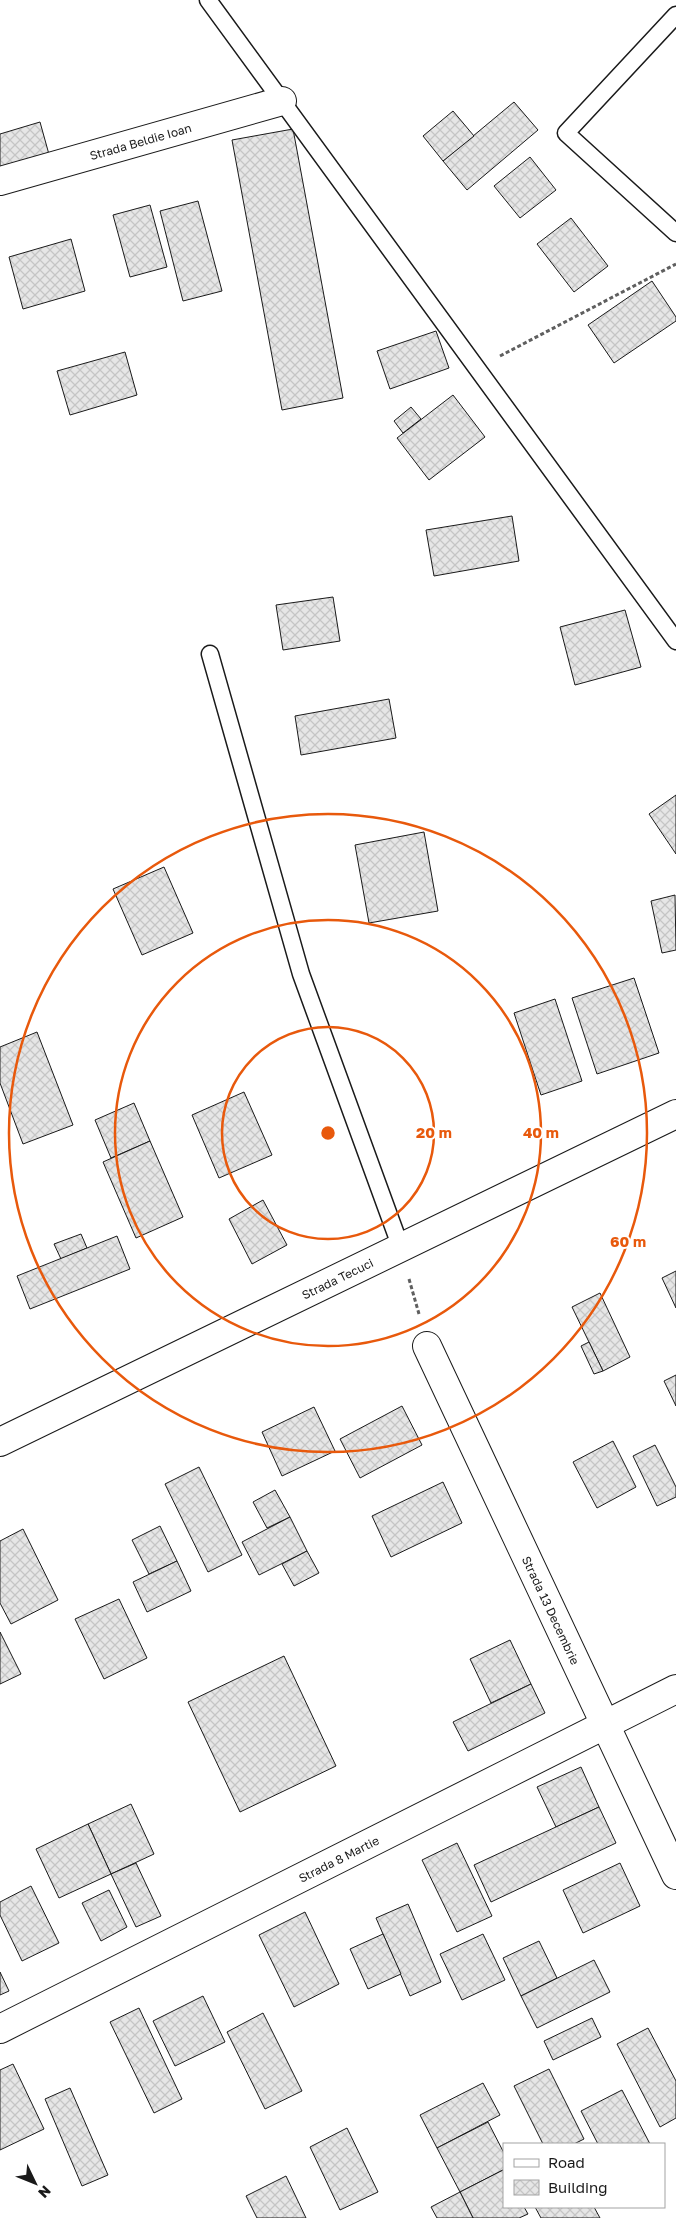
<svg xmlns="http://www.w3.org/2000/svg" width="676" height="2218" font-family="'Golos Text',sans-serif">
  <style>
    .building { fill: url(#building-cross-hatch); stroke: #1a1a1a }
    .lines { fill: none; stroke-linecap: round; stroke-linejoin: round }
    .service-casing { stroke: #1a1a1a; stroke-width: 19 }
    .minor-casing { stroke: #1a1a1a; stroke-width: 30 }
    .secondary-casing { stroke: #1a1a1a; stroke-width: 30 }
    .path { stroke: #5f5f5f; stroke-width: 3; stroke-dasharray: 4 2.5; stroke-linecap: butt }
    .service { stroke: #fff; stroke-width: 16 }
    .minor { stroke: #fff; stroke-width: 28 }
    .secondary { stroke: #fff; stroke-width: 28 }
    .ring { fill: none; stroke: #e8590c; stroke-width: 2.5 }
    .labels { text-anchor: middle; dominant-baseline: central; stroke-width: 4; stroke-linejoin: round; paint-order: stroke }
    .street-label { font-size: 12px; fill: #1a1a1a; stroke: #fff }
    .centre { fill: #e8590c; stroke: #fff; stroke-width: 2.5 }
    .ring-label { font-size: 15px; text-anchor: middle; font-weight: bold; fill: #e8590c; stroke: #fff; stroke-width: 4; stroke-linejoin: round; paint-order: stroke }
  </style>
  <defs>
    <pattern id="building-cross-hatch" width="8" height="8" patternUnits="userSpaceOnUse" patternTransform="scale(1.25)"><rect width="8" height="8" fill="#e6e6e6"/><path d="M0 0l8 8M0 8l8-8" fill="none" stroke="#c5c5c5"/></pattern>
  </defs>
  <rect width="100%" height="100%" fill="#fff"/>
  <g class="building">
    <polygon points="514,102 538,130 467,190 443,161"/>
    <polygon points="453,111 474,136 443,161 423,136"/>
    <polygon points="40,122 50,158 0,173 0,134"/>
    <polygon points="293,129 343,398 282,410 232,140"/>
    <polygon points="530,157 556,190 520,218 494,186"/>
    <polygon points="198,201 222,291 183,301 160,211"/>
    <polygon points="150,205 167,267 130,277 113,215"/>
    <polygon points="571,218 608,266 574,292 537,244"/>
    <polygon points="71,239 85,291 23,309 9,257"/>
    <polygon points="652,281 676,317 676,321 614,363 588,325"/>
    <polygon points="436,331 449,368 390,389 377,351"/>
    <polygon points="125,352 137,395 70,415 57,371"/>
    <polygon points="453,395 485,437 429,480 397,438"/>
    <polygon points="411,407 421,419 403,433 394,421"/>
    <polygon points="512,516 519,561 434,576 426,530"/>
    <polygon points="333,597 340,641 283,650 276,605"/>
    <polygon points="625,610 641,667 575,685 560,627"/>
    <polygon points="389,699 396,738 301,755 295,716"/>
    <polygon points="676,795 676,854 649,814"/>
    <polygon points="424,832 438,911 369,923 355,845"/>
    <polygon points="164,867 193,933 142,955 113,889"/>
    <polygon points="675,895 676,950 662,953 651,901"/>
    <polygon points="634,978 659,1053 597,1074 572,998"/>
    <polygon points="555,999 582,1081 541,1095 514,1013"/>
    <polygon points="37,1032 73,1125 23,1144 0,1083 0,1047"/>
    <polygon points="244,1092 272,1155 219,1178 192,1115"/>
    <polygon points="134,1103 150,1141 111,1158 95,1120"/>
    <polygon points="150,1141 183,1217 136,1238 103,1162"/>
    <polygon points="263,1200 287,1245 252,1264 229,1219"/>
    <polygon points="81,1234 87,1248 61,1259 54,1244"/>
    <polygon points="117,1236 130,1269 30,1309 17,1276"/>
    <polygon points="676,1271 676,1308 662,1278"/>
    <polygon points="600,1293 630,1357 603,1371 572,1307"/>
    <polygon points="589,1342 603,1371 594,1374 581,1346"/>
    <polygon points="676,1375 676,1406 664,1381"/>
    <polygon points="402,1406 422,1445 360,1478 340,1439"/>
    <polygon points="314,1407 335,1451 282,1476 262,1432"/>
    <polygon points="613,1441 636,1487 597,1508 573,1462"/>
    <polygon points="655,1445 676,1487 676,1497 657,1506 633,1456"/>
    <polygon points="199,1467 242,1555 208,1572 165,1484"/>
    <polygon points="443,1482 462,1523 391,1557 372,1516"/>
    <polygon points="275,1490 290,1517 267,1528 253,1502"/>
    <polygon points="290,1517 307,1551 259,1575 242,1542"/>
    <polygon points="160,1526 177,1561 149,1574 132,1540"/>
    <polygon points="23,1529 58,1600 11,1624 0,1603 0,1541"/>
    <polygon points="307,1551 319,1573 294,1586 282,1564"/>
    <polygon points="177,1561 191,1591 147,1612 133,1582"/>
    <polygon points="119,1599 147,1658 104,1679 75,1619"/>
    <polygon points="0,1632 21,1674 0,1684"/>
    <polygon points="510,1640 531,1684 491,1703 470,1659"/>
    <polygon points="284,1656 336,1766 240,1812 188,1702"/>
    <polygon points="531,1684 545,1713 468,1751 453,1722"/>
    <polygon points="581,1767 599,1807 556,1827 537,1787"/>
    <polygon points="131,1804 154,1854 111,1874 88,1824"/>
    <polygon points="599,1807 616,1843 491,1902 474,1865"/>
    <polygon points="88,1824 111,1874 59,1898 36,1849"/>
    <polygon points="457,1843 492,1916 457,1932 422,1860"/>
    <polygon points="136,1863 161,1916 136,1927 111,1874"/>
    <polygon points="620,1863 640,1906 583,1933 563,1890"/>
    <polygon points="31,1886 59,1943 22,1961 0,1915 0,1902"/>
    <polygon points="109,1890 127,1927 101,1941 82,1903"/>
    <polygon points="408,1904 441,1982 410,1996 376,1918"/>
    <polygon points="305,1912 339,1984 294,2007 259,1935"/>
    <polygon points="383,1934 401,1974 368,1989 350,1949"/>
    <polygon points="483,1934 505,1980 462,2000 440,1954"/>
    <polygon points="539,1941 557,1978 521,1996 503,1958"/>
    <polygon points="594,1960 610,1992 537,2028 521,1996"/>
    <polygon points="0,1972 9,1991 0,1995"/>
    <polygon points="203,1996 225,2042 175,2066 153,2021"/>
    <polygon points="139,2008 182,2099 154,2113 110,2022"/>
    <polygon points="263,2013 302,2091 265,2109 227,2032"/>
    <polygon points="592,2018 601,2037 553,2060 544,2041"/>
    <polygon points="648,2028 676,2081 676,2118 660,2127 617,2044"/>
    <polygon points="13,2064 44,2129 0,2150 0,2070"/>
    <polygon points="549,2069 584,2139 574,2144 543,2144 514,2086"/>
    <polygon points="483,2083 500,2115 437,2148 420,2115"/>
    <polygon points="70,2088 108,2175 82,2186 45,2099"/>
    <polygon points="622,2090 650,2144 598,2144 581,2111"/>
    <polygon points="488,2122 505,2155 505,2169 460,2192 437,2148"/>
    <polygon points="347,2128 378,2192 340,2210 310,2147"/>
    <polygon points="505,2169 505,2207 524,2207 528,2214 519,2218 473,2218 460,2192"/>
    <polygon points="286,2176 306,2218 257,2218 246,2196"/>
    <polygon points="460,2192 473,2218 437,2218 431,2207"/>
    <polygon points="535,2207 594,2207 600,2218 541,2218"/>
  </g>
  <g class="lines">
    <defs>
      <g id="service">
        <polyline points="208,0 676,641"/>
        <polyline points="676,15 566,133 676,233"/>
        <polyline points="210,654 301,974 401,1248"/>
      </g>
      <g id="minor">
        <path id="s1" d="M0,181L282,101"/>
        <path id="s2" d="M427,1346L676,1875"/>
        <path id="s3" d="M0,2029L676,1689"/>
      </g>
      <g id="secondary">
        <path id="s4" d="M0,1442L676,1114"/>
      </g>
    </defs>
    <use href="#service" class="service-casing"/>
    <use href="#minor" class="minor-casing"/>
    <use href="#secondary" class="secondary-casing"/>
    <g class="path">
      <polyline points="500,356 676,264"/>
      <polyline points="409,1279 419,1314"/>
    </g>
    <use href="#service" class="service"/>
    <use href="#minor" class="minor"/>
    <use href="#secondary" class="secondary"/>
  </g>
  <g class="ring">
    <circle cx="328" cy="1133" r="106"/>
    <circle cx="328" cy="1133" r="213"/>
    <circle cx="328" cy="1133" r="319"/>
  </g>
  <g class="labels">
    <g class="street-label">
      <text stroke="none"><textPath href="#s1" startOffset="146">Strada Beldie Ioan</textPath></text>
      <text stroke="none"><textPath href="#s4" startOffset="375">Strada Tecuci</textPath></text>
      <text stroke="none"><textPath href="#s2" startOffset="292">Strada 13 Decembrie</textPath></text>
      <text stroke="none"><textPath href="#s3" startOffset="379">Strada 8 Martie</textPath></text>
    </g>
  </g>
  <circle cx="328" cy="1133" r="8" class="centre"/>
  <g class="ring-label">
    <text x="434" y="1138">20 m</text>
    <text x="541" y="1138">40 m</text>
    <text x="628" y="1247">60 m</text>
  </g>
  <rect x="503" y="2143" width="162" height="65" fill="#ffffff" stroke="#a3a3a3"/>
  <rect x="514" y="2159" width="25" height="8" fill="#ffffff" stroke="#a3a3a3"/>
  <text x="548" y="2168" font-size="15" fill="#1a1a1a">Road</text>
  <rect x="514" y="2180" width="25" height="15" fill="url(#building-cross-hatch)" stroke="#a3a3a3"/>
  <text x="548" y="2193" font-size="15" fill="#1a1a1a">Building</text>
  <g transform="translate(35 2183) rotate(133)" stroke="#ffffff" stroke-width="4" paint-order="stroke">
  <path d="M0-4L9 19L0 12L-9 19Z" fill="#1a1a1a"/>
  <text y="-8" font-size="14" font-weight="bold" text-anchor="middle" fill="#1a1a1a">N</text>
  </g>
</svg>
